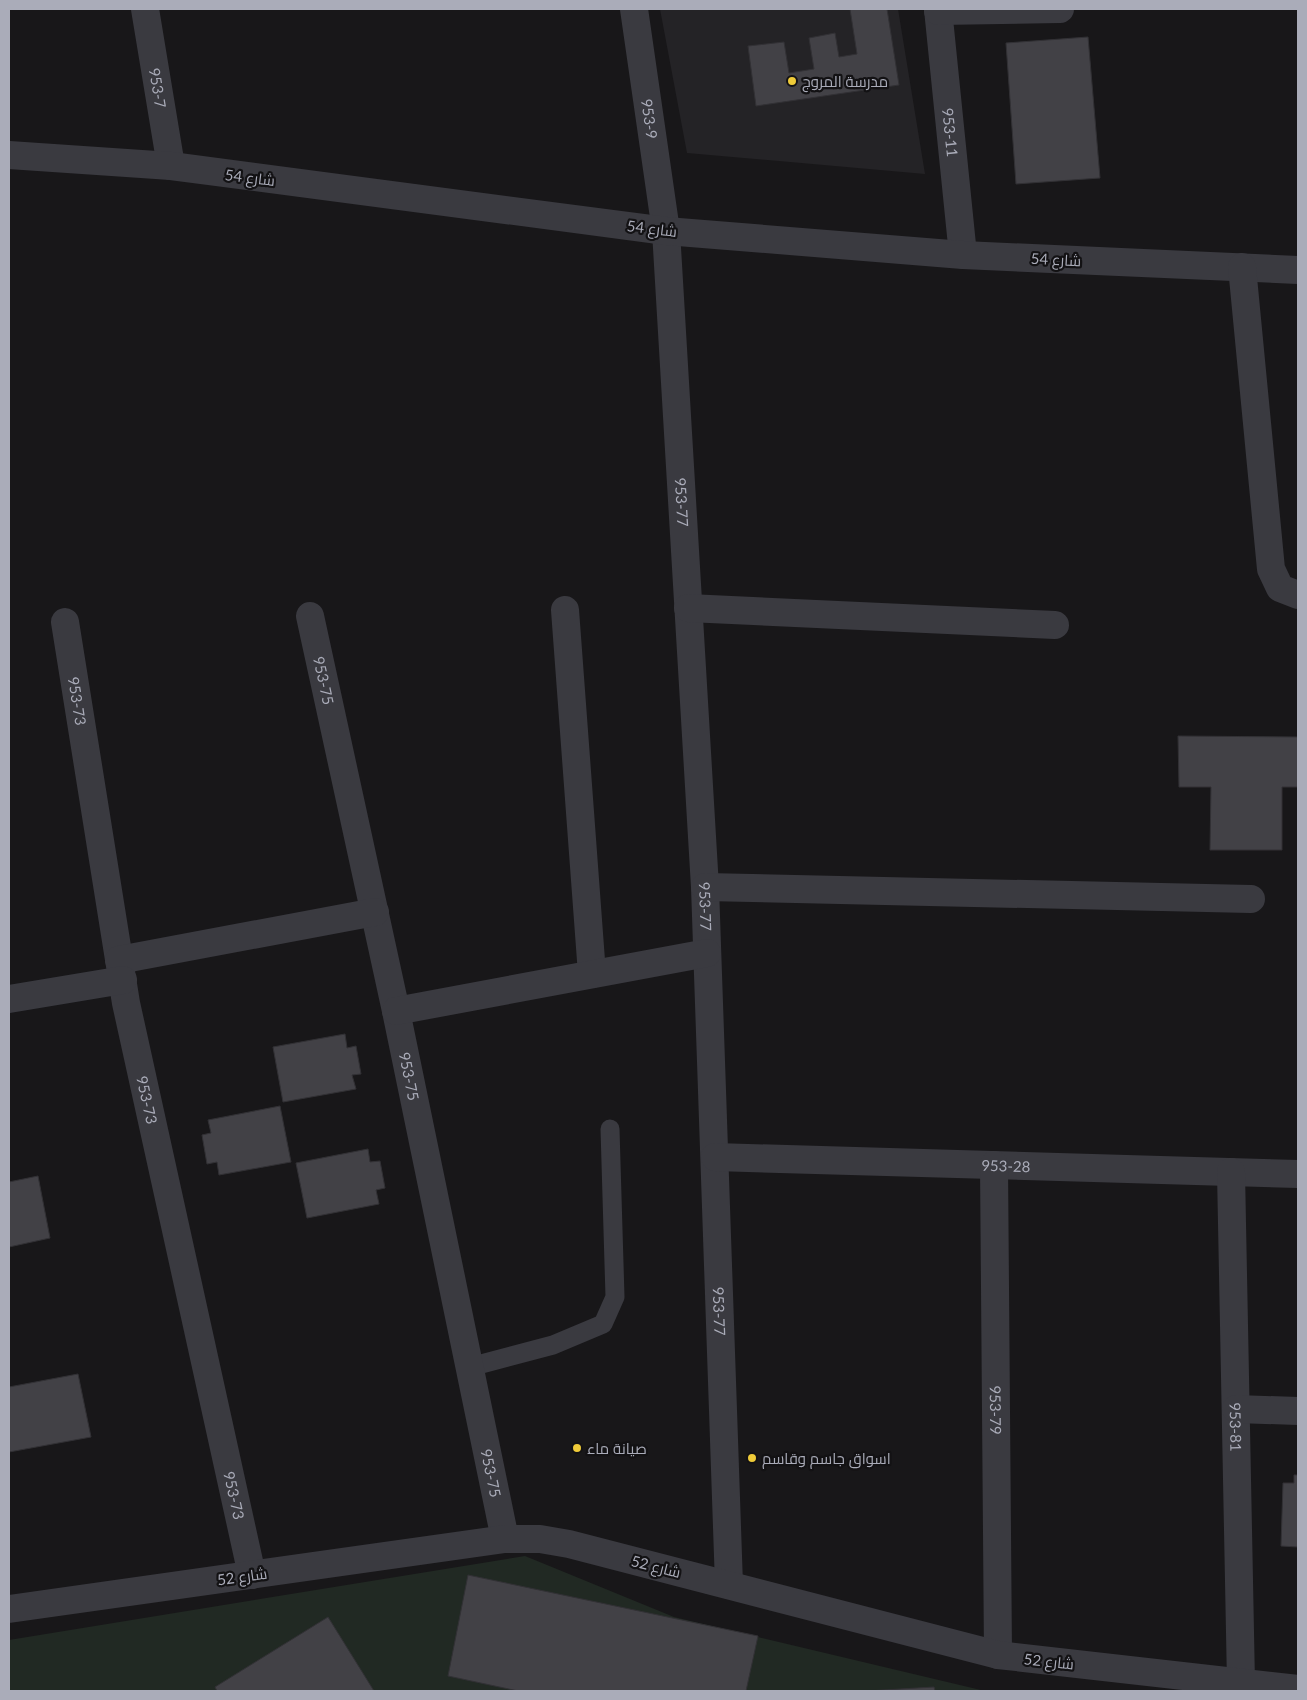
<svg xmlns="http://www.w3.org/2000/svg" width="1307" height="1700" font-family="Lato,Cairo,sans-serif">
  <style>
    .built { fill: #242326 }
    .pitch { fill: #212923 }
    .building { fill: #424146; stroke: #323135 }
    .lines { fill: none; stroke-linecap: round; stroke-linejoin: round }
    .lane { stroke: #3a3a40; stroke-width: 19 }
    .street { stroke: #3a3a40; stroke-width: 28 }
    .poi-dot { fill: #efcb39; stroke: #131214; stroke-width: 2 }
    .labels { text-anchor: middle; dominant-baseline: central; stroke-width: 4.5; stroke-linejoin: round; paint-order: stroke }
    .poi-label { font-size: 15px; fill: #aaacb9; stroke: #131214; text-anchor: start }
    .street-label { font-size: 15px; fill: #aaacb9; stroke: #131214 }
  </style>
  <rect width="100%" height="100%" fill="#181719"/>
  <polygon class="built" points="660,9 898,9 925,174 687,153"/>
  <polygon class="pitch" points="525,1556 674,1617 985,1691 9,1691 9,1640"/>
  <g class="building">
    <polygon points="850,9 887,9 899,85 756,106 748,46 784,42 789,73 814,69 809,38 835,33 839,57 857,54"/>
    <polygon points="1088,37 1100,178 1016,184 1006,43"/>
    <polygon points="1178,736 1298,737 1298,787 1282,787 1282,850 1210,850 1211,787 1179,787"/>
    <polygon points="345,1034 347,1048 356,1046 361,1074 352,1075 356,1089 283,1102 273,1047"/>
    <polygon points="280,1106 291,1162 219,1175 217,1162 207,1164 202,1135 211,1133 208,1120"/>
    <polygon points="368,1149 370,1162 380,1161 385,1188 376,1190 379,1204 307,1218 296,1163"/>
    <polygon points="38,1176 50,1238 9,1247 9,1182"/>
    <polygon points="78,1374 91,1437 9,1452 9,1387"/>
    <polygon points="1294,1475 1298,1475 1298,1547 1281,1546 1283,1483 1294,1483"/>
    <polygon points="468,1575 758,1636 746,1691 518,1691 448,1676"/>
    <polygon points="328,1617 374,1691 217,1691 215,1687"/>
    <polygon points="934,1687 935,1691 867,1691"/>
  </g>
  <g class="lines">
    <polyline class="lane" points="470,1367 553,1345 603,1324 615,1297 610,1129"/>
    <g class="street">
      <path id="s1" d="M145,9L171,166"/>
      <path id="s2" d="M634,9L666,231L705,887L729,1585"/>
      <path id="s3" d="M938,9L963,255"/>
      <polyline points="938,11 1060,9"/>
      <polyline points="9,155 171,166 666,231 963,255 1298,270"/>
      <polyline points="1242,267 1271,569 1280,588 1298,595"/>
      <polyline points="688,608 1055,625"/>
      <polyline points="565,610 592,974"/>
      <path id="s4" d="M310,616L396,1011L505,1539"/>
      <path id="s5" d="M65,622L126,1003L252,1575"/>
      <polyline points="705,887 1251,899"/>
      <polyline points="119,960 375,912"/>
      <polyline points="9,999 123,980"/>
      <polyline points="396,1011 707,953"/>
      <path id="s6" d="M715,1157L1298,1174"/>
      <path id="s7" d="M994,1165L998,1655"/>
      <path id="s8" d="M1231,1172L1241,1683"/>
      <polyline points="1236,1409 1298,1411"/>
      <polyline points="9,1609 505,1539 540,1539 569,1544 998,1655 1298,1689"/>
    </g>
  </g>
  <g class="poi-dot">
    <circle cx="792" cy="81" r="5"/>
    <circle cx="577" cy="1448" r="5"/>
    <circle cx="752" cy="1458" r="5"/>
  </g>
  <g class="labels">
    <g class="poi-label">
      <text x="802" y="81">مدرسة المروج</text>
      <text x="587" y="1448">صيانة ماء</text>
      <text x="762" y="1458">اسواق جاسم وقاسم</text>
    </g>
    <g class="street-label">
      <text stroke="none"><textPath href="#s1" startOffset="80">953-7</textPath></text>
      <text stroke="none"><textPath href="#s2" startOffset="111">953-9</textPath></text>
      <text stroke="none"><textPath href="#s3" startOffset="124">953-11</textPath></text>
      <text transform="translate(250 177) rotate(7)">شارع 54</text>
      <text transform="translate(652 228) rotate(7)">شارع 54</text>
      <text transform="translate(1056 259) rotate(3)">شارع 54</text>
      <text stroke="none"><textPath href="#s2" startOffset="496">953-77</textPath></text>
      <text stroke="none"><textPath href="#s4" startOffset="66">953-75</textPath></text>
      <text stroke="none"><textPath href="#s5" startOffset="80">953-73</textPath></text>
      <text stroke="none"><textPath href="#s2" startOffset="901">953-77</textPath></text>
      <text stroke="none"><textPath href="#s4" startOffset="471">953-75</textPath></text>
      <text stroke="none"><textPath href="#s5" startOffset="485">953-73</textPath></text>
      <text stroke="none"><textPath href="#s6" startOffset="291">953-28</textPath></text>
      <text stroke="none"><textPath href="#s2" startOffset="1306">953-77</textPath></text>
      <text stroke="none"><textPath href="#s7" startOffset="245">953-79</textPath></text>
      <text stroke="none"><textPath href="#s8" startOffset="255">953-81</textPath></text>
      <text stroke="none"><textPath href="#s4" startOffset="876">953-75</textPath></text>
      <text stroke="none"><textPath href="#s5" startOffset="890">953-73</textPath></text>
      <text transform="translate(656 1566) rotate(14)">شارع 52</text>
      <text transform="translate(242 1576) rotate(-8)">شارع 52</text>
      <text transform="translate(1049 1661) rotate(6)">شارع 52</text>
    </g>
  </g>
  <rect width="1307" height="1700" fill="none" stroke="#aaacb9" stroke-width="20"/>
</svg>
